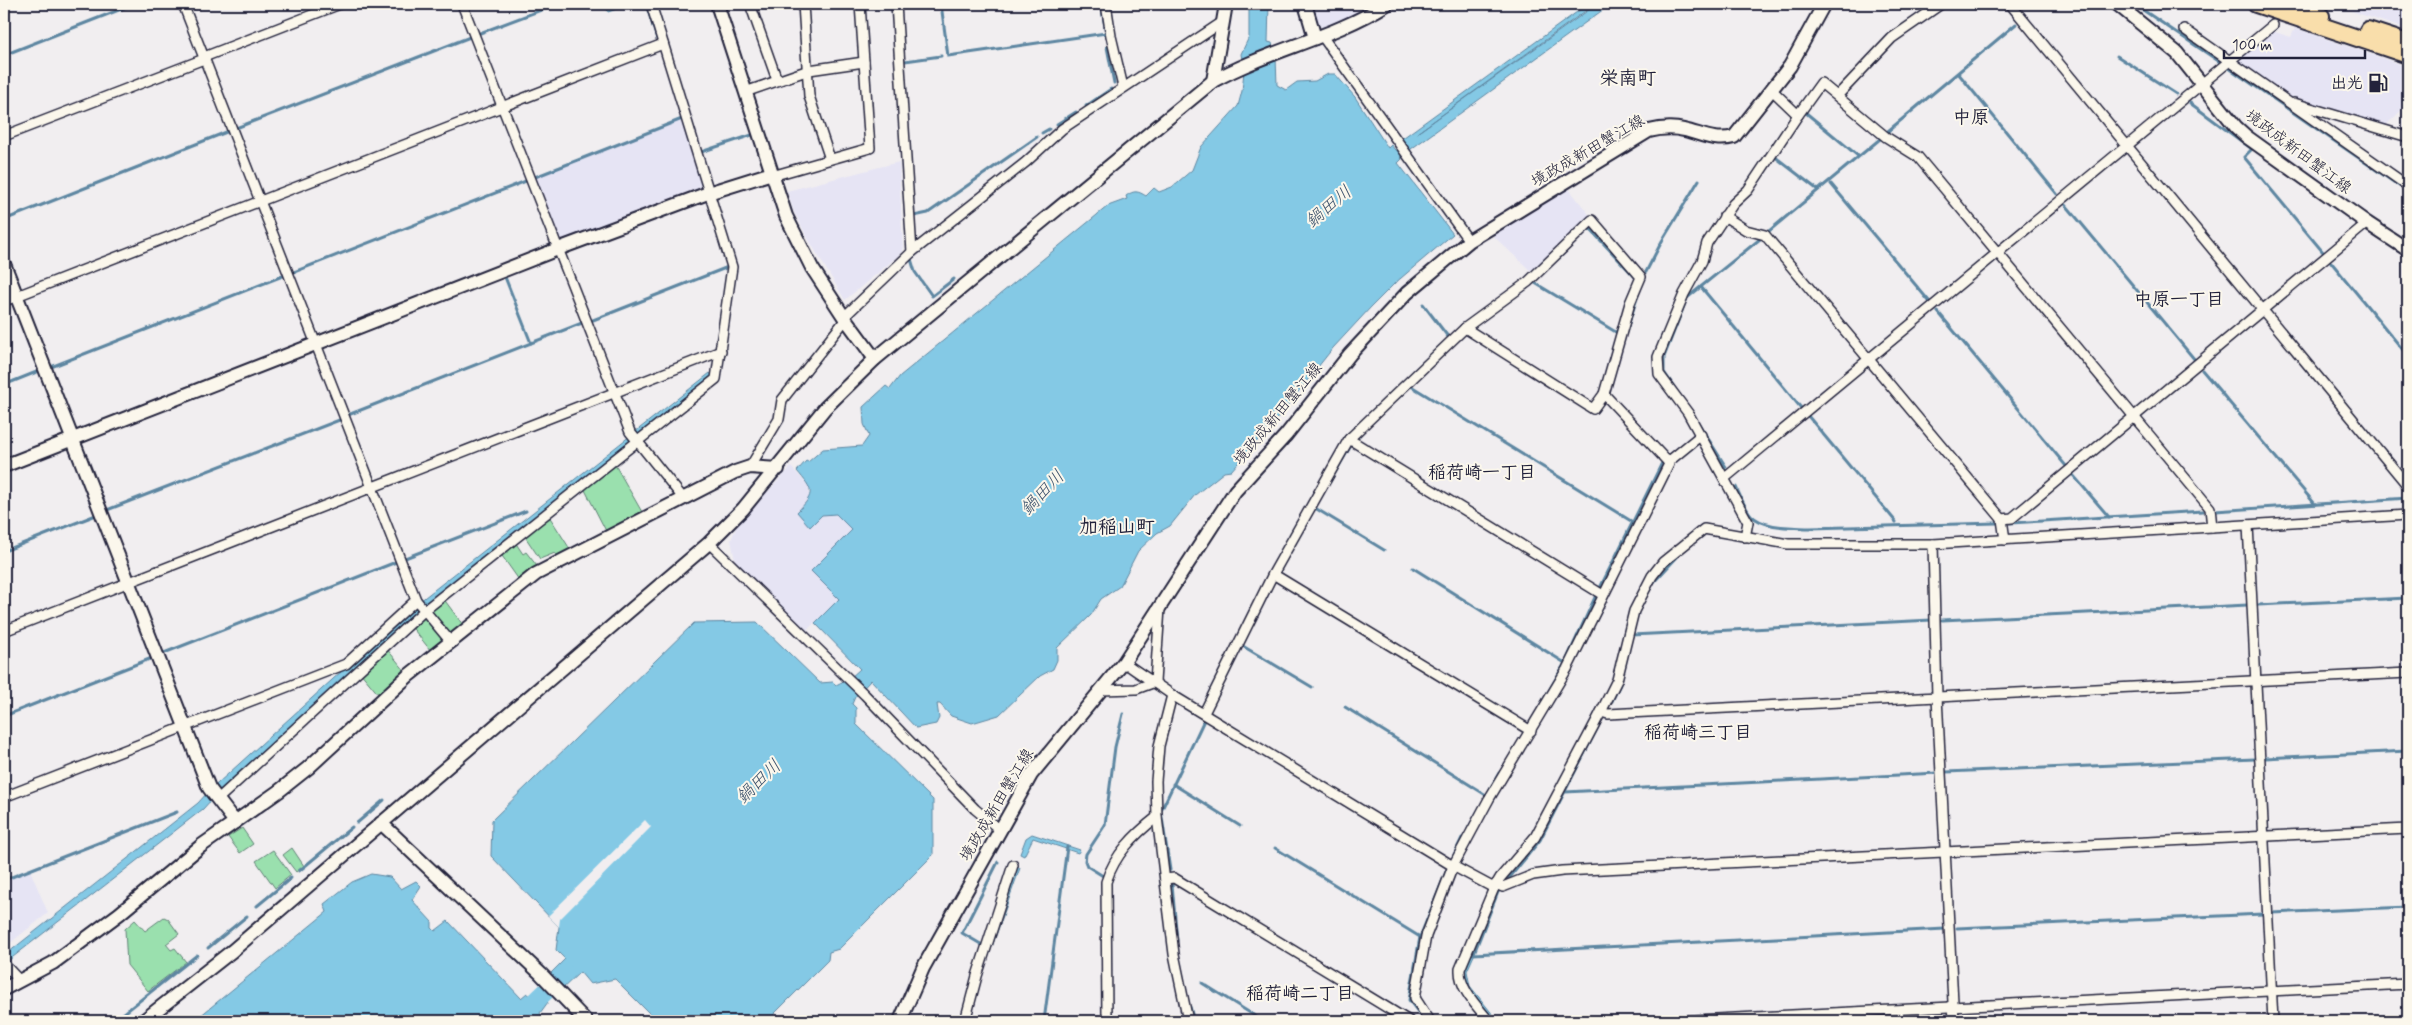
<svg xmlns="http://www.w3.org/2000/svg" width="2412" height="1025" font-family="Mynerve,'Klee One',sans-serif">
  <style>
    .built { fill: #e6e4f4 }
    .green { fill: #9ae0ae; stroke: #5e8174 }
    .water { fill: #84c9e5; stroke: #5d86a1 }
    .pier { fill: #f1eef0 }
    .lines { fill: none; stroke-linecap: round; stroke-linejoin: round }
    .stream { stroke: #5d86a1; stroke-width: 3 }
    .river { stroke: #84c9e5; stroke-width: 18 }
    .street-casing { stroke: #22223b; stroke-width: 12 }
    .secondary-casing { stroke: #22223b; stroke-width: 16 }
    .highway-casing { stroke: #22223b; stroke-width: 20 }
    .street { stroke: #fbf7ec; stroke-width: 9 }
    .secondary { stroke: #fbf7ec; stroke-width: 12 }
    .highway { stroke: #f9deab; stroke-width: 16 }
    .labels { text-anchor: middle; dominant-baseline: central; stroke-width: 4; stroke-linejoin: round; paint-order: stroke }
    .poi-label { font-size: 16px; font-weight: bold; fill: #22223b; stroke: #fbf7ec; text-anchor: end }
    .street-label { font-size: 16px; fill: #22223b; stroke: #fbf7ec }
    .neighbourhood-label { font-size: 18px; font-weight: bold; fill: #22223b; stroke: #fbf7ec }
    .water-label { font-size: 18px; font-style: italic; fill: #3f546e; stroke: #fbf7ec }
    .quarter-label { font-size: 19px; font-weight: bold; fill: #22223b; stroke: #fbf7ec }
  </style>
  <rect width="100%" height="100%" fill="#f1eef0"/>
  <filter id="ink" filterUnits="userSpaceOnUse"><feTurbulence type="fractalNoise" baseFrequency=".02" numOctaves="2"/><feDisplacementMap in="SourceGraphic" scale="10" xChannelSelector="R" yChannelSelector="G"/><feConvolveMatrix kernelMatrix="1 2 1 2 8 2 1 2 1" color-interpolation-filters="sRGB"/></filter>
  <g filter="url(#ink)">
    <g class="built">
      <polygon points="1311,4 1378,4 1327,29 1322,28 1317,23"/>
      <polygon points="2355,4 2408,4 2408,26 2405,29 2348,10"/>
      <polygon points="2295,28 2408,67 2408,104 2385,126 2289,96 2236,61 2272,31 2291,37"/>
      <polygon points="682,119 704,189 561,245 533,178"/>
      <polygon points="899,162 903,252 845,300 807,237 794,212 787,191"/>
      <polygon points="1566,185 1591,217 1533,273 1489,232"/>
      <polygon points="791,467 809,486 809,500 797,512 810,526 822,515 836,514 852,530 811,571 839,599 805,632 735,560 731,540 738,523"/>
      <polygon points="30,870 48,913 4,948 4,880"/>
    </g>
    <g class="green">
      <polygon points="614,463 642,512 606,531 584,488"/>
      <polygon points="549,516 570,549 557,557 555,553 540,559 524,535"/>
      <polygon points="515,542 523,554 526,552 537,566 519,580 500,553"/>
      <polygon points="443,598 463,625 451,634 448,633 428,609"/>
      <polygon points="424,613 444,641 431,651 410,625"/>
      <polygon points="386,648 406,672 379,695 360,672"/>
      <polygon points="242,828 253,844 240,853 228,837"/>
      <polygon points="292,848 304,866 296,872 283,855"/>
      <polygon points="273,850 291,875 275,888 256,861"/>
      <polygon points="164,917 168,919 179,934 166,944 171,950 175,948 186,962 148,991 127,965 125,929 135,920 145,931"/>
    </g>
    <g class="water">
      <polygon points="605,4 631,4 608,12"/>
      <path d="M1249,4H1269L1268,42L1272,43L1276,58L1277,85L1286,90L1297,82L1315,81L1328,74H1335L1355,97L1388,148L1391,145L1395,150L1405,142L1402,143L1400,140L1588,4H1595L1417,133L1597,4H1611L1400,157L1402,159L1398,163L1453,234L1394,284L1371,307L1333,348L1279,416L1231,471L1224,472L1195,495L1170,526L1157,533L1138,551L1120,586L1101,599L1091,615L1057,648V660L1053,669L1040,676L999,715L972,723L951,716L940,704H937L939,718L936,724L916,728L871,680L855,697L852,704L856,708V724L933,800V855L839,949L829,952L828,960L767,1021H657L615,979L590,984L580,972L559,992L546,978L565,959L556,950L559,927L491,856L492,820L694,623L757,622L820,683L833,682L836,685L850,678L860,669L815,623L839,599L811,571L852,530L836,514L822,515L810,527L797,512C816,493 813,490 797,471L806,461L808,462L823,449L862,446L869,436L864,424L863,407L886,386L890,389L900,376L1108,206L1127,199L1126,196C1134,190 1138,191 1146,196L1154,188L1159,192L1172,187L1192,170L1201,147L1238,106L1242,91L1244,71L1241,54L1249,37Z"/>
      <polygon points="710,373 713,377 420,609 212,799 203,809 4,964 4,956 198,803 208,792 415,605"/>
      <polygon points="1032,834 1080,850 1078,853 1033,838 1024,856 1020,854 1026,838"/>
      <polygon points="1016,867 1020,868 968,1014"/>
      <polygon points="371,874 390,877 401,889 416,881 421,886 412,900 432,922 432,928 435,931 448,921 521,998 527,993 532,997 537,991 548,1002 540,1013 545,1021 194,1021 327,912 324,904 352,882"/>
      <polygon points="1473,952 1475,953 1467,971 1470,986 1498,1021 1492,1021 1467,986 1464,972"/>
    </g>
    <polygon class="pier" points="645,820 651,827 560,919 559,927 548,916"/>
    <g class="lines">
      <g class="stream">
        <polyline points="646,4 657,39"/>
        <polyline points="941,4 948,56 1106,33 1101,4"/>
        <polyline points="2134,4 2220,62"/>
        <polyline points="480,33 557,4"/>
        <polyline points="1107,47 1114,83"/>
        <polyline points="4,55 134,4"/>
        <polyline points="2117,56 2176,94"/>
        <polyline points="905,61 941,56"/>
        <polyline points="2229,68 2408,192"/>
        <polyline points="1958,73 2057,194"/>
        <polyline points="2190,103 2252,149 2244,157 2323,252"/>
        <polyline points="1086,106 1111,89"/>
        <polyline points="1805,112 1858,156"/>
        <polyline points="1057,124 1076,112"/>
        <polyline points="236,128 470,37"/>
        <polyline points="1888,131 2016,24"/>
        <polyline points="1042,133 1049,129"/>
        <polyline points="701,152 752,135"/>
        <polyline points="1774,156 1818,190"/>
        <polyline points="535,177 682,119"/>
        <polyline points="1831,184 1929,301"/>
        <polyline points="2066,205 2195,360"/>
        <polyline points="914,216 928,213 1037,137"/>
        <polyline points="4,220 229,131"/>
        <polyline points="1588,229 1589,228 1635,277"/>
        <polyline points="1769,231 1880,139"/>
        <polyline points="911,259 915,272 932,296 954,279"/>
        <polyline points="2331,262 2408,356"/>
        <polyline points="294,272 526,181"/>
        <polyline points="1646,272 1662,241 1699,180"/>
        <polyline points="505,277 531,343"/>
        <polyline points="1535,283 1619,334"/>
        <polyline points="1701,287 1801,408"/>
        <polyline points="1527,288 1569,248"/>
        <polyline points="1423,304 1449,338"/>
        <polyline points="1938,312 2066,466"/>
        <polyline points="593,320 728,267"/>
        <polyline points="1626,332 1638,295"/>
        <polyline points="51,367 285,275"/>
        <polyline points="2202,370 2315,504"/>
        <polyline points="4,385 39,371"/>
        <polyline points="1411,386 1631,521"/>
        <polyline points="1681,397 1664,372 1664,357 1687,298 1760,239"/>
        <polyline points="348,415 582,323"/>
        <polyline points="1808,416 1896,522"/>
        <polyline points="1697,421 1726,467"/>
        <polyline points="1355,440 1363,431"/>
        <polyline points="2073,475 2109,517"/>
        <polyline points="1329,483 1350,447"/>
        <path d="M1736,487C1740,496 1745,508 1751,515C1764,529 1793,527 1810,528L1997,523"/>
        <polyline points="1315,508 1384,550"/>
        <polyline points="107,510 342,419"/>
        <polyline points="2215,511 2408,498"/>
        <polyline points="2010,523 2203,511"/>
        <polyline points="4,551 96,515"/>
        <polyline points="405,558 526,511"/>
        <polyline points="1413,568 1565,663"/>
        <polyline points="1653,583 1679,555"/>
        <polyline points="1600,588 1662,463"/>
        <polyline points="2258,605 2408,598"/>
        <polyline points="1942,620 2248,605"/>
        <polyline points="1632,635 1932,620"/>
        <polyline points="1241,645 1312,687"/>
        <polyline points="164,653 396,562"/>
        <polyline points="1612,701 1620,684"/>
        <polyline points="1540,706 1565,663 1596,595"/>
        <polyline points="1345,707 1486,795"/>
        <polyline points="4,716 152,658"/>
        <polyline points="2265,758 2408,751"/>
        <polyline points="1946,772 2255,759"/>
        <polyline points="1173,784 1240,826"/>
        <polyline points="1565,792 1938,773"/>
        <polyline points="357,823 384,800"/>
        <polyline points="1468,829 1499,773"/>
        <polyline points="1275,848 1420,937"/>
        <polyline points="1454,855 1462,838"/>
        <polyline points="1170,870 1161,811 1205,718"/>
        <polyline points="299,871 352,827"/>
        <polyline points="1103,876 1087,866 1085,861 1086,854 1105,825 1115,747 1123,714"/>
        <polyline points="4,880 177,812"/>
        <polyline points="1172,884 1177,941"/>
        <polyline points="257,906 291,878"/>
        <polyline points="2271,913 2408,907"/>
        <polyline points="1957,928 2263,914"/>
        <polyline points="984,946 962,933 998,862"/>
        <polyline points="208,948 247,916"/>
        <polyline points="1474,953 1498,892 1540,840 1599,725"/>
        <polyline points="1473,954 1945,929"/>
        <polyline points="1202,983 1263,1021"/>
        <polyline points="1190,1007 1194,1021"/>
        <polyline points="123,1014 197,955"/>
        <polyline points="112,1021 114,1020"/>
        <polyline points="1044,1021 1067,847"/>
        <polyline points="1425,1021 1409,1000 1420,937 1446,872"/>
      </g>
      <polyline class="river" points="515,1021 565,973"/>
      <defs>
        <g id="street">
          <polyline points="183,4 416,600 450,641"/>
          <polyline points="462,4 630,432 683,498"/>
          <polyline points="750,4 777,80"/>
          <polyline points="803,4 809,96 830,159"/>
          <polyline points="896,4 912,252"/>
          <polyline points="1106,4 1111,36 1123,87"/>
          <polyline points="2010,4 2408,486"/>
          <polyline points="2184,29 2408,186"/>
          <polyline points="1322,36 1469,241"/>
          <polyline points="204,57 340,4"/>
          <polyline points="1772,90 1798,115 1821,83 1886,137 1918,157 2210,508 2212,527"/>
          <polyline points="745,92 809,70 864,62"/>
          <polyline points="1838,95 1892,38 1941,4"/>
          <polyline points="2294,103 2408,137"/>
          <polyline points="4,136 204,59"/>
          <polyline points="772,176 870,148 860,4"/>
          <polyline points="1724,216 1746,230 1765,235 2002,519 2005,540"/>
          <polyline points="4,301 663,44"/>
          <polyline points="844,317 912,252 1026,162 1062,129 1224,21"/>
          <polyline points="1465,328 1593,409 1604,394 1668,462"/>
          <polyline points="1349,439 1603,595"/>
          <polyline points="750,467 779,419 782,400 846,319"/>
          <polyline points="1725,478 2273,25"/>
          <polyline points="2002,519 2012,518 2367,223"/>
          <polyline points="2248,525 2273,1021"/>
          <polyline points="1745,537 1748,522 1688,413 1659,374 1658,357 1684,294 1702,261 1707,243 1733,204 1748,190 1798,115"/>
          <polyline points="709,543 865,695 975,809 999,829"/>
          <polyline points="1933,544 1937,697 1954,1021"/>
          <polyline points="1273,574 1531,731"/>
          <polyline points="4,631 721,351"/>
          <path d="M1124,662C1139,674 1156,683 1172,695L1453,866L1494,888"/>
          <polyline points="1101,690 1136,689 1155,682 1160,608"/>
          <polyline points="1172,695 1159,746 1156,781 1157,817 1174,954 1188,1021"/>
          <polyline points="1601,712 1608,714 2408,673"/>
          <polyline points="1204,713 1273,574 1349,439 1465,328 1528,282 1592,220 1641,277 1630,303 1604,394"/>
          <polyline points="4,797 346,664 416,600"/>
          <polyline points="218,799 425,610 716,379 732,267 651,4"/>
          <polyline points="1165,879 1174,878 1409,1021"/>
          <polyline points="1496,884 1503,887 1533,875 1562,871 2408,829"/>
          <polyline points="4,964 20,981"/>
          <polyline points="965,1021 977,976 1013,865"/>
          <path d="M1107,1021L1106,882C1115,854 1134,835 1157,817"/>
          <polyline points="1430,1021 1415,998 1426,936 1453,866 1489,799 1567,669 1669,464 1668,462 1701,435"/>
          <path d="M1489,1021C1477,1006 1459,989 1460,969L1494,888L1500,878L1535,837L1601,712L1617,680L1634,611L1652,576L1663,562L1704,529L1788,544H1933L2408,515"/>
          <polyline points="1675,1021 2408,984"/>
        </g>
        <g id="secondary">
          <polyline points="717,4 786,216 812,268 844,317 875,359"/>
          <polyline points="1305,4 1315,38"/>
          <polyline points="2117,4 2177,53 2236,127 2247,137 2367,223 2408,250"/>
          <polyline points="1213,81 1226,4"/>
          <polyline points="4,264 209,788 235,822"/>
          <polyline points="4,466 558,249 708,193 772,173"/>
          <polyline points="381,823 541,974 586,1021"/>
          <polyline points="4,989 53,963 119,914 201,846 279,791 308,768 408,676 536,574 735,472 750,467 778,469"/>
          <path d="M143,1021L232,951L709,543L743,509L825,408L875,359L1213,81C1269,50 1333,38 1387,4"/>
          <path d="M900,1021L923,968L1031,775L1124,662L1235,491L1286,435L1350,354L1407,293L1469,241L1649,131C1661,128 1672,127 1684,130C1702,134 1715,142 1734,137L1790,66L1824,4"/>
        </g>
        <g id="highway">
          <polyline points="2256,4 2408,55"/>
          <polyline points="2290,4 2321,16"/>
          <polyline points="2368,30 2408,43"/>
        </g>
      </defs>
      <use href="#street" class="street-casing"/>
      <use href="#secondary" class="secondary-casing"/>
      <use href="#highway" class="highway-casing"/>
      <use href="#street" class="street"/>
      <use href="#secondary" class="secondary"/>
      <use href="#highway" class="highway"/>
    </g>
  </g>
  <defs>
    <symbol id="fuel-bare" viewBox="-9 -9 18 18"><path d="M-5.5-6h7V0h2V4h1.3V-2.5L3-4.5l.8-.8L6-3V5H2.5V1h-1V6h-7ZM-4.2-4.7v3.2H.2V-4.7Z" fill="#22223b" stroke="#fbf7ec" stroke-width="2.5" paint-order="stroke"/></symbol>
  </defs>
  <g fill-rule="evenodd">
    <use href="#fuel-bare" x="2364" y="69" width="28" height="28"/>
  </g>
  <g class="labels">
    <g class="poi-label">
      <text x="2363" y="83">出光</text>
    </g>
    <g class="street-label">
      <text transform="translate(1588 151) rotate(-30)">境政成新田蟹江線</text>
      <text transform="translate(2298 152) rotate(37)">境政成新田蟹江線</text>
      <text transform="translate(1278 414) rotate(-50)">境政成新田蟹江線</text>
      <text transform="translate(997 805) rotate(-59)">境政成新田蟹江線</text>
    </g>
    <g class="neighbourhood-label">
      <text x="1971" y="118">中原</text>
      <text x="2179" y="300">中原一丁目</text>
      <text x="1482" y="473">稲荷崎一丁目</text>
      <text x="1698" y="733">稲荷崎三丁目</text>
      <text x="1300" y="994">稲荷崎二丁目</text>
    </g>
    <g class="water-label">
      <text transform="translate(1329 207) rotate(-40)">鍋田川</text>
      <text transform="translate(1043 493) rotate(-46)">鍋田川</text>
      <text transform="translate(759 782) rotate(-44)">鍋田川</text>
    </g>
    <g class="quarter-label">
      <text x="1628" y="78">栄南町</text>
      <text x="1117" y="527">加稲山町</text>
    </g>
  </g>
  <rect width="2412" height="1025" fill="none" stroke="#fbf7ec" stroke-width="20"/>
  <rect x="10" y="10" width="2392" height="1005" fill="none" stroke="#22223b" stroke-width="2" filter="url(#ink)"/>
  <path d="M2224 50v8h141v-8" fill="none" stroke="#22223b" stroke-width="2.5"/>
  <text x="2232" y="50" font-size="15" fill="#22223b" stroke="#fbf7ec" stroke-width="4" paint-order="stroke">100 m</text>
</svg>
